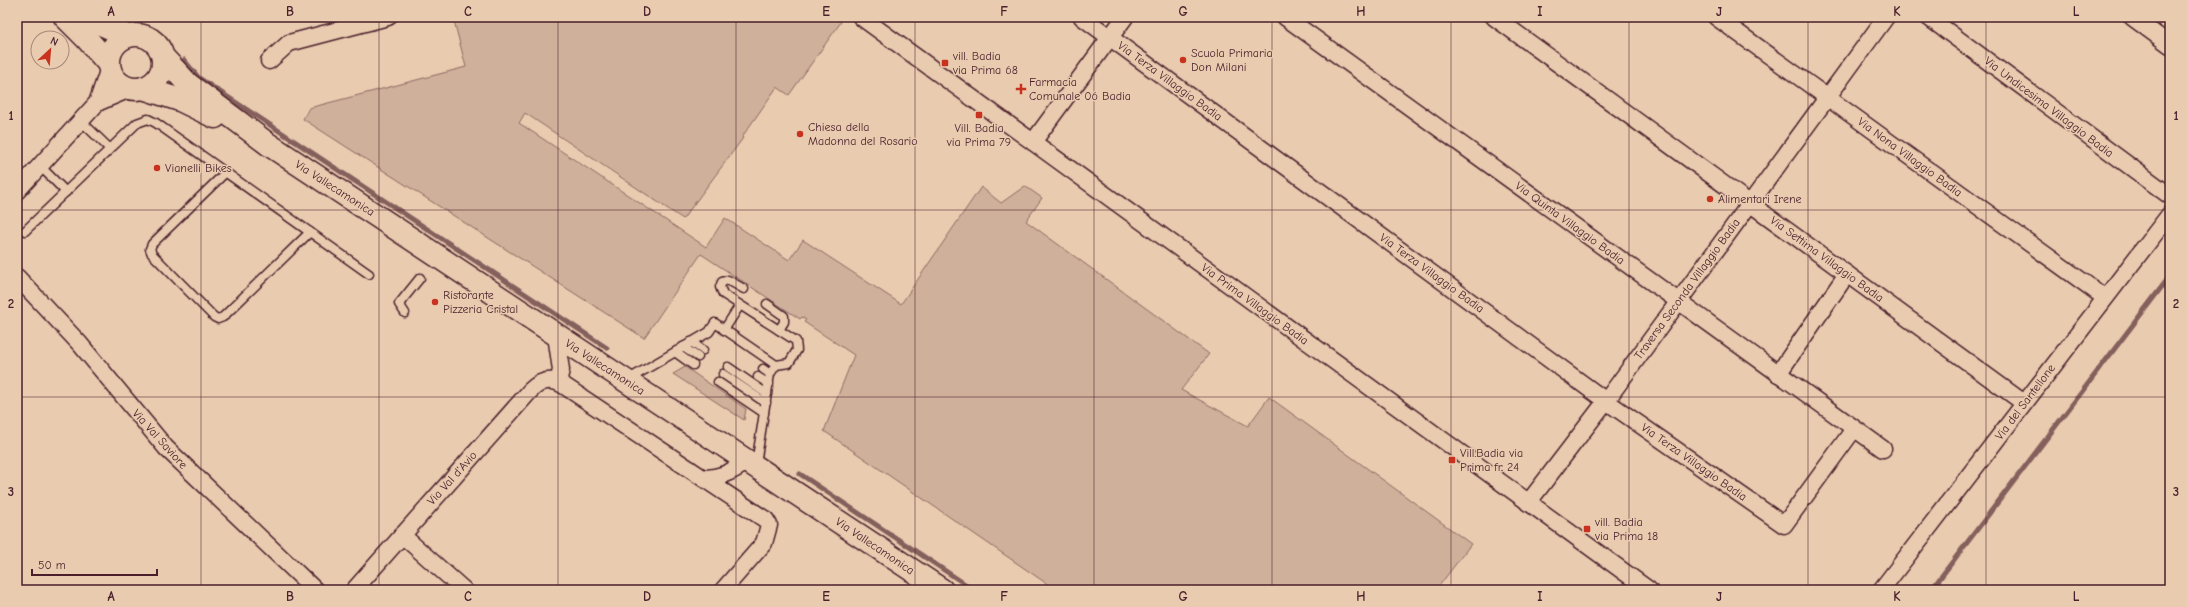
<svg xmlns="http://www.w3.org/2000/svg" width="2187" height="607" font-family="'Comic Neue',sans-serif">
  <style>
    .green { fill: #cfb09a; stroke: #8c6862 }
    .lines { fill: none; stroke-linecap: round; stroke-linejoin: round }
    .stream { stroke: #845e5b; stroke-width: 5 }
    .service-casing { stroke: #4a1f2b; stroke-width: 11 }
    .minor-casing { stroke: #4a1f2b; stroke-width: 19 }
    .secondary-casing { stroke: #4a1f2b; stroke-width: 25 }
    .service { stroke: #e9ccb0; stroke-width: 8 }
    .minor { stroke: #e9ccb0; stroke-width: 16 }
    .secondary { stroke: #e9ccb0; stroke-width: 22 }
    .grid { fill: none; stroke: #4a1f2b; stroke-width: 1; stroke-opacity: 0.55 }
    .poi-dot { fill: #c8321e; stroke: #e9ccb0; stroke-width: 1.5 }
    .labels { text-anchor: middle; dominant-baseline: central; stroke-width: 3; stroke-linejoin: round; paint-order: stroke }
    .poi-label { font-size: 12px; fill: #4a1f2b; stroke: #e9ccb0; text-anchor: start }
    .street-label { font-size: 12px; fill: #4a1f2b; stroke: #e9ccb0 }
    .neatline { fill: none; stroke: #4a1f2b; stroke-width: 1.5 }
    .grid-label { font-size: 13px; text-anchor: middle; font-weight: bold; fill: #4a1f2b }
  </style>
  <rect width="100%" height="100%" fill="#e9ccb0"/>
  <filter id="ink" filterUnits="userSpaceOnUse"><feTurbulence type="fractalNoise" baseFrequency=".025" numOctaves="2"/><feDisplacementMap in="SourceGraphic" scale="8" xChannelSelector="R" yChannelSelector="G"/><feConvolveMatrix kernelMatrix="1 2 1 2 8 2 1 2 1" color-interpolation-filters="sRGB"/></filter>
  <g filter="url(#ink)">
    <g class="green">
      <polygon points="453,17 834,17 841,22 789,95 777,87 742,137 743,138 683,219 525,113 519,123 706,247 725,218 789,260 803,240 901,304 981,187 1001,203 1025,186 1042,198 1026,221 1209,354 1181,390 1248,426 1269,397 1471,544 1436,590 1056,590 824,431 854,355 804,322 806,320 802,317 800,319 701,254 644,338 303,119 309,108 466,67"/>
      <polygon points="685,367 746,409 744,420 673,374"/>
    </g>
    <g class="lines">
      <g class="stream">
        <polyline points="184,60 199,78 607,348"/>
        <polyline points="800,474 974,590"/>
        <polyline points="1931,590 2170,276"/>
      </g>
      <defs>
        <g id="service">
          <polyline points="81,121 110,149"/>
          <polyline points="40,166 66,192"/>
          <polyline points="226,172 152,244 150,249 152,254 214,317 218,319 223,317 310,232"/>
          <polyline points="25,231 137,123 148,119 156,123 369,274"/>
          <polyline points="744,289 728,280 722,282 720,287 723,294 796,341 797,350 789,363 776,365"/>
          <polyline points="767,304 784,316 784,322 779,330"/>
          <polyline points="405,313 399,304 420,278"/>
          <polyline points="724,330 740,305"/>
          <polyline points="691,342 703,350"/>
          <polyline points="683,347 698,357"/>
          <polyline points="675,352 693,365"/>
          <polyline points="728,367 767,394"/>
          <polyline points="763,369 770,374"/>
          <polyline points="723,374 766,403"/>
          <polyline points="758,377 769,384"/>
          <polyline points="629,379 709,332 715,323 776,365 770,374 756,464"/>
          <polyline points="718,382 764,413"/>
        </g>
        <g id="minor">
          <polyline points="861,17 1649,590"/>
          <polyline points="1082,17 1606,401 1784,525 1854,429"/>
          <polyline points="1285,17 1883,449"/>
          <polyline points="1494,17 2024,403"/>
          <polyline points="1716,17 2104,297"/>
          <polyline points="1928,17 2170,196"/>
          <polyline points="2132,17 2170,45"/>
          <polyline points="269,61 289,43 388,17"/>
          <polyline points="97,103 130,89"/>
          <polyline points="1033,142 1125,17"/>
          <polyline points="17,191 97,103 109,68"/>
          <polyline points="17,277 80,344 166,448 315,590"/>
          <polyline points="556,335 561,370 558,382"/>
          <polyline points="1778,374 1847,274"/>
          <path d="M703,478C721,478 733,471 748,461"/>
          <polyline points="1528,503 1606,401 1886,17"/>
          <polyline points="402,535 464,590"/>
          <path d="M354,590L530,391C540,381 550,377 563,385L766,520L769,525L764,543L723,590"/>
          <polyline points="1881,590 2170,214"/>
        </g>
        <g id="secondary">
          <polyline points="65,17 87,39 108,63"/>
          <polyline points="85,17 128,36"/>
          <circle cx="136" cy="62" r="27"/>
          <polyline points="163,57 188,84 268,144 942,590"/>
          <polyline points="143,88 180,100 215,117"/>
        </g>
      </defs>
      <use href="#service" class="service-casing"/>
      <use href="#minor" class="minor-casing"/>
      <use href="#secondary" class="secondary-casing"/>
      <use href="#service" class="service"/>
      <use href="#minor" class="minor"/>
      <use href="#secondary" class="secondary"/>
    </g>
  </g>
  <path class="grid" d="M201,17V590M379,17V590M558,17V590M736,17V590M915,17V590M1094,17V590M1272,17V590M1451,17V590M1629,17V590M1808,17V590M1986,17V590M17,210H2170M17,397H2170"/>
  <g class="poi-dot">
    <circle cx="1183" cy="60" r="4"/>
    <rect x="941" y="59" width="8" height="8" rx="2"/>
    <path d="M1019 83h4v4h4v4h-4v4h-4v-4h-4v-4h4z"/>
    <rect x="975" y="111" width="8" height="8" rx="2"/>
    <circle cx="800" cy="134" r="4"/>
    <circle cx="157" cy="168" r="4"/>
    <circle cx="1710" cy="199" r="4"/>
    <circle cx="435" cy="302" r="4"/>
    <rect x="1448" y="456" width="8" height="8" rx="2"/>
    <rect x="1583" y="525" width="8" height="8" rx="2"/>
  </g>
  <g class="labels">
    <g class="poi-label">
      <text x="1191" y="53">Scuola Primaria<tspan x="1191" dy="14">Don Milani</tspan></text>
      <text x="953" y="56">vill. Badia<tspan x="953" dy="14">via Prima 68</tspan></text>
      <text x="1029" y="82">Farmacia<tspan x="1029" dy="14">Comunale 06 Badia</tspan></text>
      <text x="808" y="127">Chiesa della<tspan x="808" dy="14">Madonna del Rosario</tspan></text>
      <text x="979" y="128" text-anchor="middle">Vill. Badia<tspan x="979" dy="14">via Prima 79</tspan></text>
      <text x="165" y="168">Vianelli Bikes</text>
      <text x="1718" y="199">Alimentari Irene</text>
      <text x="443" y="295">Ristorante<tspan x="443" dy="14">Pizzeria Cristal</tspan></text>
      <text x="1460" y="453">Vill.Badia via<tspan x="1460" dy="14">Prima fr. 24</tspan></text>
      <text x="1595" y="522">vill. Badia<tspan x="1595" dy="14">via Prima 18</tspan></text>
    </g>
    <g class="street-label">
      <text transform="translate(1170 81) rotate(36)">Via Terza Villaggio Badia</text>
      <text transform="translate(2049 107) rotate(37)">Via Undicesima Villaggio Badia</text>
      <text transform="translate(1910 157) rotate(36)">Via Nona Villaggio Badia</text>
      <text transform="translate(335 188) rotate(33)">Via Vallecamonica</text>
      <text transform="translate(1570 223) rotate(36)">Via Quinta Villaggio Badia</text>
      <text transform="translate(1827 259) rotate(36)">Via Settima Villaggio Badia</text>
      <text transform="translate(1432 273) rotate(36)">Via Terza Villaggio Badia</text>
      <text transform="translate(1687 289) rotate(-54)">Traversa Seconda Villaggio Badia</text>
      <text transform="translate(1255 304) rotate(36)">Via Prima Villaggio Badia</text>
      <text transform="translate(605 367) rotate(33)">Via Vallecamonica</text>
      <text transform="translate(2025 402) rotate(-53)">Via del Santellone</text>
      <text transform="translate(160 439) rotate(48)">Via Val Saviore</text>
      <text transform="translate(1694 462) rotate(35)">Via Terza Villaggio Badia</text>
      <text transform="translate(452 478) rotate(-48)">Via Val d'Avio</text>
      <text transform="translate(875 546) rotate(34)">Via Vallecamonica</text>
    </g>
  </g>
  <rect width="2187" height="607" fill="none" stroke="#e9ccb0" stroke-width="44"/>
  <g transform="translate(50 50) rotate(26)"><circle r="19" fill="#e9ccb0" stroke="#a9877b"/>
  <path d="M0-3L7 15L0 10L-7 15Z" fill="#c8321e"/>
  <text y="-6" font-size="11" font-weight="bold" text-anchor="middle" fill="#4a1f2b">N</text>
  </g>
  <path d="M32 569v6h125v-6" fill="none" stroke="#4a1f2b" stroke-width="2"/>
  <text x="38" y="569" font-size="12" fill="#4a1f2b" stroke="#e9ccb0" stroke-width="3" paint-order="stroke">50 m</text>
  <rect x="22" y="22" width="2143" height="563" class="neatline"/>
  <g class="grid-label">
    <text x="111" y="16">A</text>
    <text x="290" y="16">B</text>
    <text x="468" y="16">C</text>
    <text x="647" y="16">D</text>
    <text x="826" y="16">E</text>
    <text x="1004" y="16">F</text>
    <text x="1183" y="16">G</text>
    <text x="1361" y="16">H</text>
    <text x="1540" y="16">I</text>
    <text x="1719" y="16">J</text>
    <text x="1897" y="16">K</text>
    <text x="2076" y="16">L</text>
    <text x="11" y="120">1</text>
    <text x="2176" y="120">1</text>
    <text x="11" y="308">2</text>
    <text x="2176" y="308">2</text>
    <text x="11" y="496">3</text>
    <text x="2176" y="496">3</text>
    <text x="111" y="601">A</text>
    <text x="290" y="601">B</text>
    <text x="468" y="601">C</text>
    <text x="647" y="601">D</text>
    <text x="826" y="601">E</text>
    <text x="1004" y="601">F</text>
    <text x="1183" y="601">G</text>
    <text x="1361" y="601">H</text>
    <text x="1540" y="601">I</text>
    <text x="1719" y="601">J</text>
    <text x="1897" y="601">K</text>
    <text x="2076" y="601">L</text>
  </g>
</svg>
